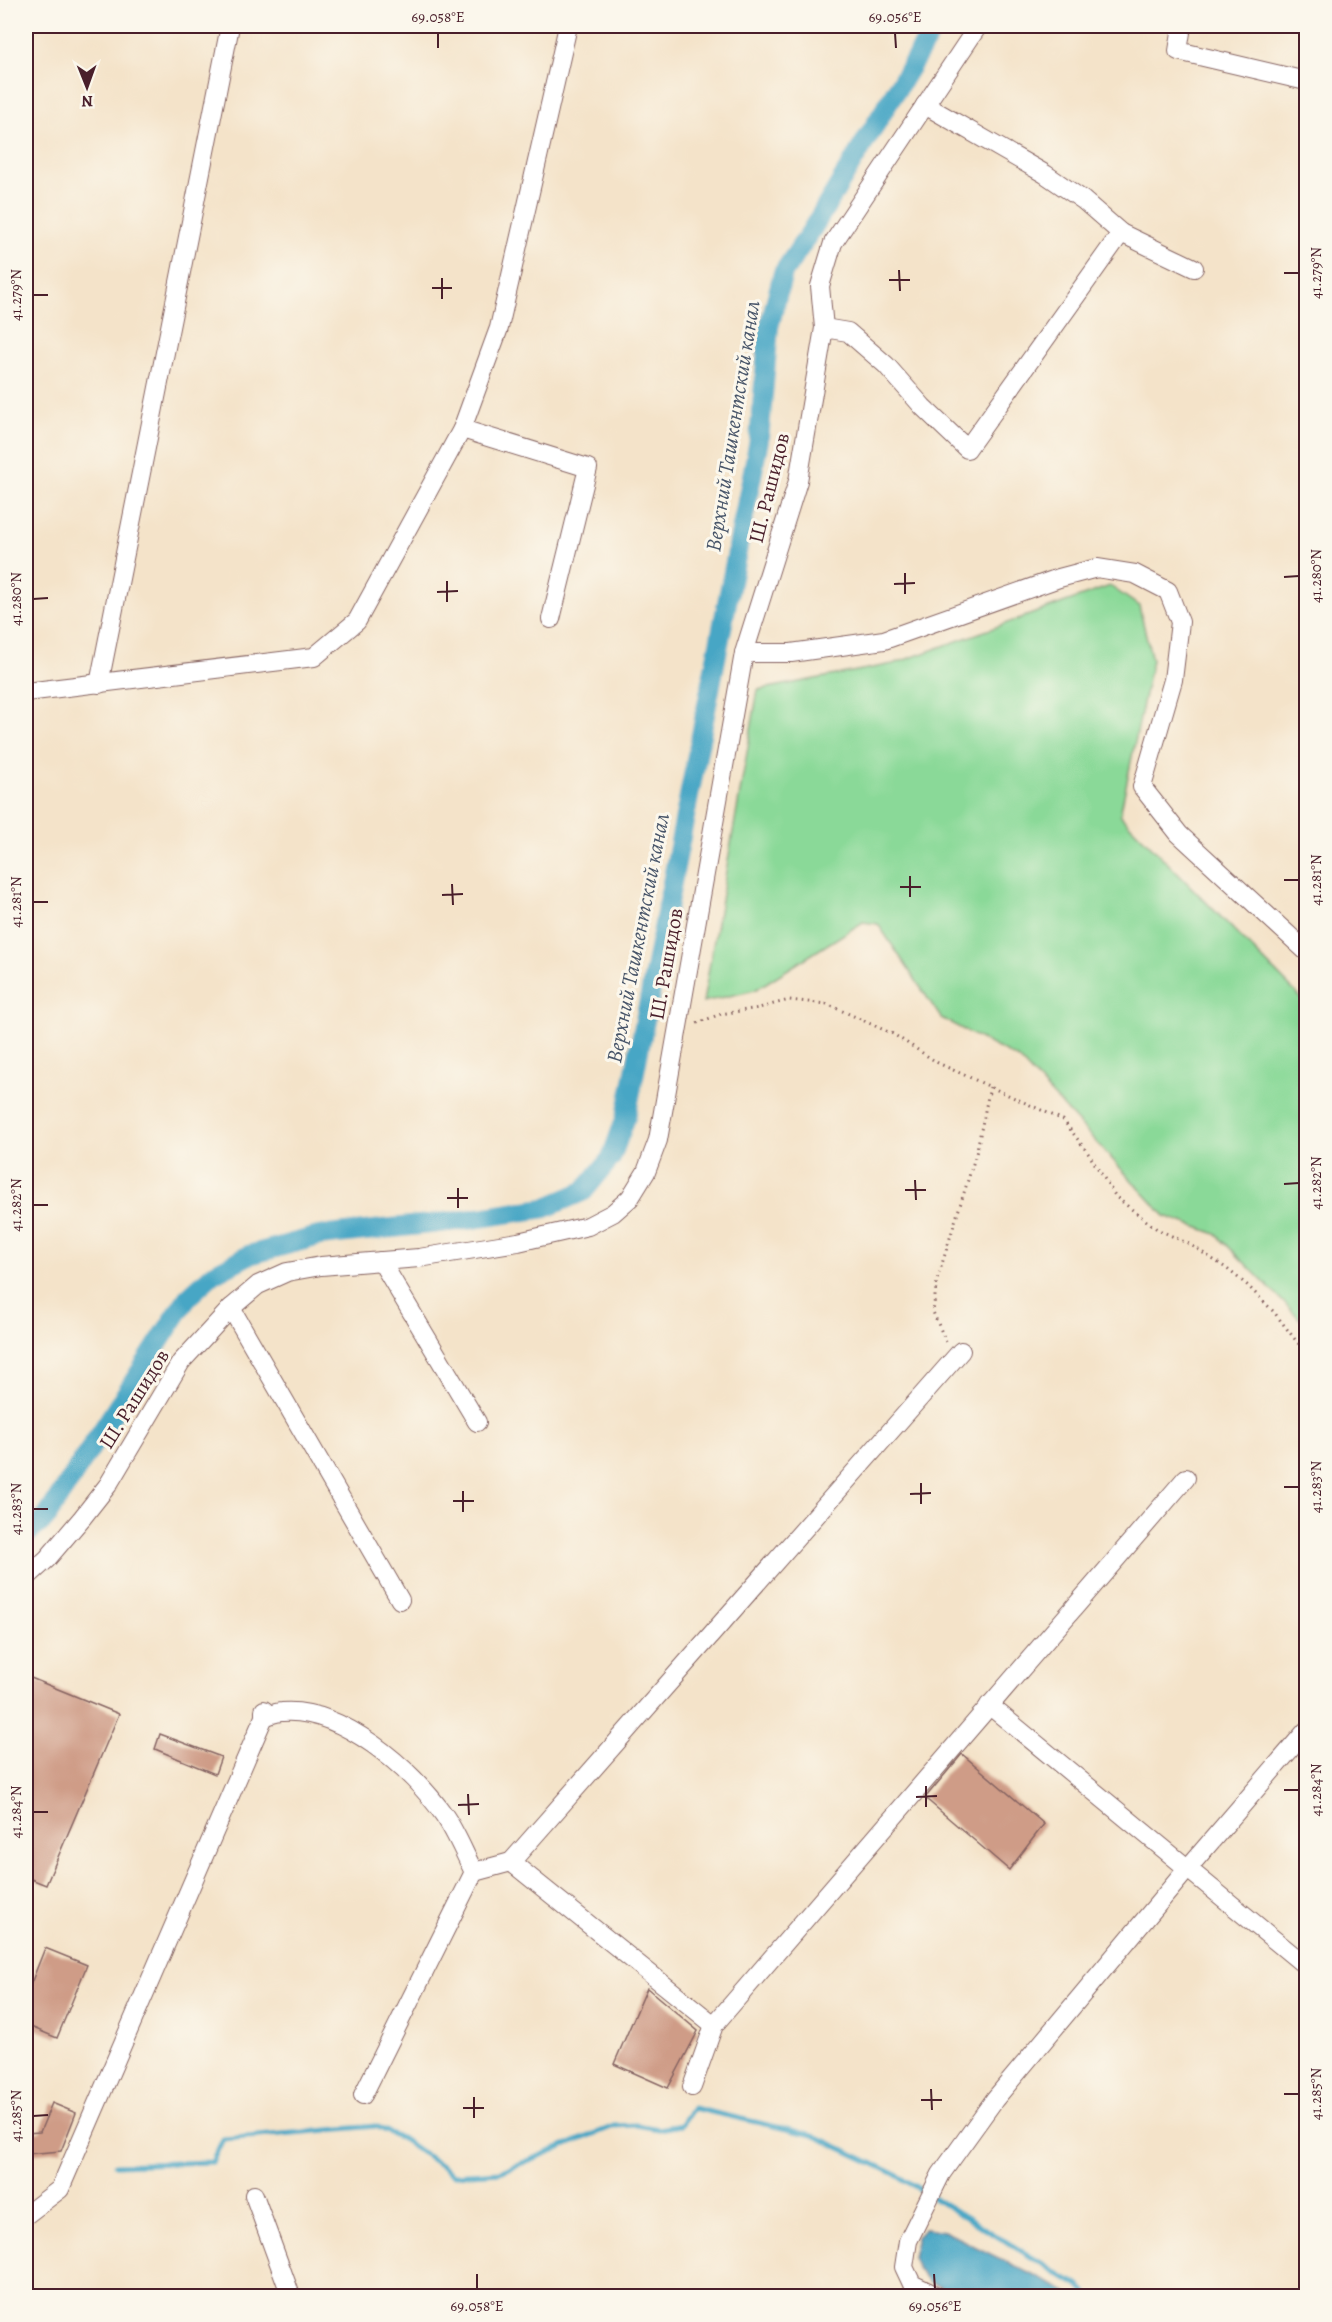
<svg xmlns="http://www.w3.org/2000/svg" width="1332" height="2322" viewBox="0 0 1332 2322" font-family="Alegreya,serif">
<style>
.green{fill:#8ad998;stroke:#6a7c62;stroke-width:1.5}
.water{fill:#46a6c5;stroke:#486278;stroke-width:1.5}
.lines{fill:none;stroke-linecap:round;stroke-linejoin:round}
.stream{stroke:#46a6c5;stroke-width:5}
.canal{stroke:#46a6c5;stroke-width:20}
.building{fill:#cf9c87}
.minor-casing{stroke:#866462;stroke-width:20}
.path{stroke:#866462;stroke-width:3;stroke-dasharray:1.5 4.5;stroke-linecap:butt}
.minor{stroke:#fff;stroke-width:18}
.ticks{fill:none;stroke:#4a1f2b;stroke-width:2}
.labels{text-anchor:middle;stroke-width:6;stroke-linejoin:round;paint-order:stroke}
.street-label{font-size:21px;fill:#4a1f2b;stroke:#fbf7ec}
.water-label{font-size:22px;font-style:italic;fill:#485569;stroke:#fbf7ec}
.neatline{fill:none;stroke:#4a1f2b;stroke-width:2}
.ticks-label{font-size:15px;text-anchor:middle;fill:#4a1f2b}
</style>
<rect width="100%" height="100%" fill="#fbf7ec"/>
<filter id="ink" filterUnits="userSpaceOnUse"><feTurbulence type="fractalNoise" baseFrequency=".0167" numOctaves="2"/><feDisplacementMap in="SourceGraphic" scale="12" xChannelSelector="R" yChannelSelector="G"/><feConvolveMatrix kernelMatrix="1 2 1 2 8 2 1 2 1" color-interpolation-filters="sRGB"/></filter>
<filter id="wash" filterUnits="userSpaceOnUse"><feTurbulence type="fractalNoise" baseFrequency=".008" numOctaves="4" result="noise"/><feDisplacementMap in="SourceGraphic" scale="24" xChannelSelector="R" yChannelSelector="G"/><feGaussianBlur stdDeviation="1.35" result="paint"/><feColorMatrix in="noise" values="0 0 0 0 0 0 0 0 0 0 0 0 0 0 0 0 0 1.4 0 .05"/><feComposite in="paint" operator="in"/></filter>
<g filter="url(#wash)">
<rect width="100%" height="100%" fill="#f4e3c9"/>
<polygon class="green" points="1110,586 1139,606 1152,660 1120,815 1306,1003 1306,1325 1216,1234 1165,1216 1019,1059 941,1018 878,924 863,922 755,990 703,1002 758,690 893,664"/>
<polygon class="water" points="926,2228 944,2231 1067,2292 1072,2296 961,2296 929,2282 918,2270 912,2257 917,2237"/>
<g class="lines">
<polyline class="stream" points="115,2165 212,2162 223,2139 376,2126 404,2140 454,2175 500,2172 614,2126 636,2125 659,2129 681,2125 693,2108 813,2135 893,2173 1079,2286 1088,2296"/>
<polyline class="canal" points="26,1535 45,1519 188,1297 213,1274 249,1255 319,1236 466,1220 545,1208 584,1191 611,1158 626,1117 759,440 769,327 783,273 811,231 935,26"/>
</g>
<g id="blocks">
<g class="building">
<polygon points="26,1676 119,1714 46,1885 26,1877"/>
<polygon points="160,1734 221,1757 215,1774 155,1749"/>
<polygon points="962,1754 1044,1824 1009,1870 925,1798"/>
<polygon points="45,1948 87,1965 57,2038 26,2025 26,1996"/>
<polygon points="647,1988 698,2031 668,2088 614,2064"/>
<polygon points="52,2103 76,2113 61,2151 26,2154 26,2133 40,2132"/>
</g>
</g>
</g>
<g filter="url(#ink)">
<use href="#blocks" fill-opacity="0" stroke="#866462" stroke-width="1.5"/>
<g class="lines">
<defs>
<g id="minor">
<polyline points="1182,26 1178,51 1306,81"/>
<polyline points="925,105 1045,174 1083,200 1121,233 1194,268"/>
<polyline points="824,328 848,332 886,365 923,407 967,449 1121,233"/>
<polyline points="462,429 588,468 551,619"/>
<polyline points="744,653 791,653 884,640 1059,578 1097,568 1135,574 1168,591 1180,622 1173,680 1142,787 1179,834 1306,951"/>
<polyline points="99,684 230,26"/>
<polyline points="26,692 314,657 357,621 462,429 499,328 568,26"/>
<polyline points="381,1261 477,1422"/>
<polyline points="231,1308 400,1600"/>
<polyline points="26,1578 47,1559 82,1518 108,1485 181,1362 231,1308 258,1285 287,1272 321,1266 419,1258 518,1242 588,1226 613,1213 630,1198 646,1172 658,1140 744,653 798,481 824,328 820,286 833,243 978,26"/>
<polyline points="989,1705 1306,1966"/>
<path d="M264,1710V1717C270,1715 276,1712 282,1712C341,1707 412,1769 444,1815C456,1832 464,1853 474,1872L511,1862L714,2025"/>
<polyline points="511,1862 961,1351"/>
<polyline points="692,2087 714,2025 1186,1478"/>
<polyline points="363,2095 474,1872"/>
<polyline points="254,2195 291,2296"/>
<polyline points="26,2215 60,2189 264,1717"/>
<polyline points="937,2296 912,2284 904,2267 908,2241 941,2174 995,2099 1188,1868 1306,1731"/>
</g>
</defs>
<use href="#minor" class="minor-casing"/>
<g class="path">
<polyline points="697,1023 721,1014 759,1008 789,1000 827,1004 893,1034 938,1063 1063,1120 1088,1153 1116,1197 1157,1229 1191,1245 1226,1268 1247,1285 1274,1312 1297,1342 1306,1351"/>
<polyline points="946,1342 933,1312 937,1280 976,1154 990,1087"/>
</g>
<use href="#minor" class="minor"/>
</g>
</g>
<path class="ticks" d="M438,33V48M895,33L896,48M899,270L900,291M1284,273H1299M442,278V299M889,280H910M432,288H452M33,295H48M905,573V594M1284,577L1299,576M447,581V602M894,584L915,583M437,592L458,591M33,599L48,598M910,876V897M1284,880H1299M452,884L453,905M900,887H921M442,895L463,894M33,902H48M915,1180L916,1200M1284,1184L1299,1183M458,1188V1208M905,1190H926M447,1198H468M33,1205H48M921,1483V1504M1284,1487H1299M463,1491V1512M910,1494L931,1493M453,1501H474M33,1509H48M926,1786V1807M1284,1790H1299M468,1794L469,1815M916,1797L937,1796M458,1805L479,1804M33,1812H48M931,2089L932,2110M1284,2094H1299M474,2097V2118M921,2100H942M463,2108H484M33,2116L48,2115M477,2274V2289M934,2274L935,2289"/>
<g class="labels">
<g class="street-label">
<text transform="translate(769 488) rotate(-76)" y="7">Ш. Рашидов</text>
<text transform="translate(666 964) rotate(-80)" y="7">Ш. Рашидов</text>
<text transform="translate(134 1399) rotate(-58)" y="7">Ш. Рашидов</text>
</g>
<g class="water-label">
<text transform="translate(732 426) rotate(-81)" y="8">Верхний Ташкентский канал</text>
<text transform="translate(637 938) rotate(-79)" y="8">Верхний Ташкентский канал</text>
</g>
</g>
<rect width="1332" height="2322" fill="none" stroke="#fbf7ec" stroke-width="66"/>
<g transform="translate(87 87) rotate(179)" stroke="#fbf7ec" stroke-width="4.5" paint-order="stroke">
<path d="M0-4.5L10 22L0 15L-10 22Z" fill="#4a1f2b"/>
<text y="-9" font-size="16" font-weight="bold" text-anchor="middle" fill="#4a1f2b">N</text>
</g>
<rect x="33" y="33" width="1266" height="2256" class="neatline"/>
<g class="ticks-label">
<text x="438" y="22">69.058°E</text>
<text x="895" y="22">69.056°E</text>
<text transform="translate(1316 273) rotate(-90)" y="5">41.279°N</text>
<text transform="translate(16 295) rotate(-90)" y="5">41.279°N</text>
<text transform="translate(1316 576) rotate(-90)" y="5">41.280°N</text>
<text transform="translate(16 599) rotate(-90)" y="5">41.280°N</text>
<text transform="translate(1316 880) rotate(-90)" y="5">41.281°N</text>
<text transform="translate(16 902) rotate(-90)" y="5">41.281°N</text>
<text transform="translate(1316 1183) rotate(-90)" y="5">41.282°N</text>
<text transform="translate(16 1205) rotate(-90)" y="5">41.282°N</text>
<text transform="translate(1316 1487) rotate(-90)" y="5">41.283°N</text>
<text transform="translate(16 1509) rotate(-90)" y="5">41.283°N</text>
<text transform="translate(1316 1790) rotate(-90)" y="5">41.284°N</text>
<text transform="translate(16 1812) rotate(-90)" y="5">41.284°N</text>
<text transform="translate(1316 2094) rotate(-90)" y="5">41.285°N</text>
<text transform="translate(16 2116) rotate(-90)" y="5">41.285°N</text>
<text x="477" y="2311">69.058°E</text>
<text x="935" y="2311">69.056°E</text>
</g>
</svg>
